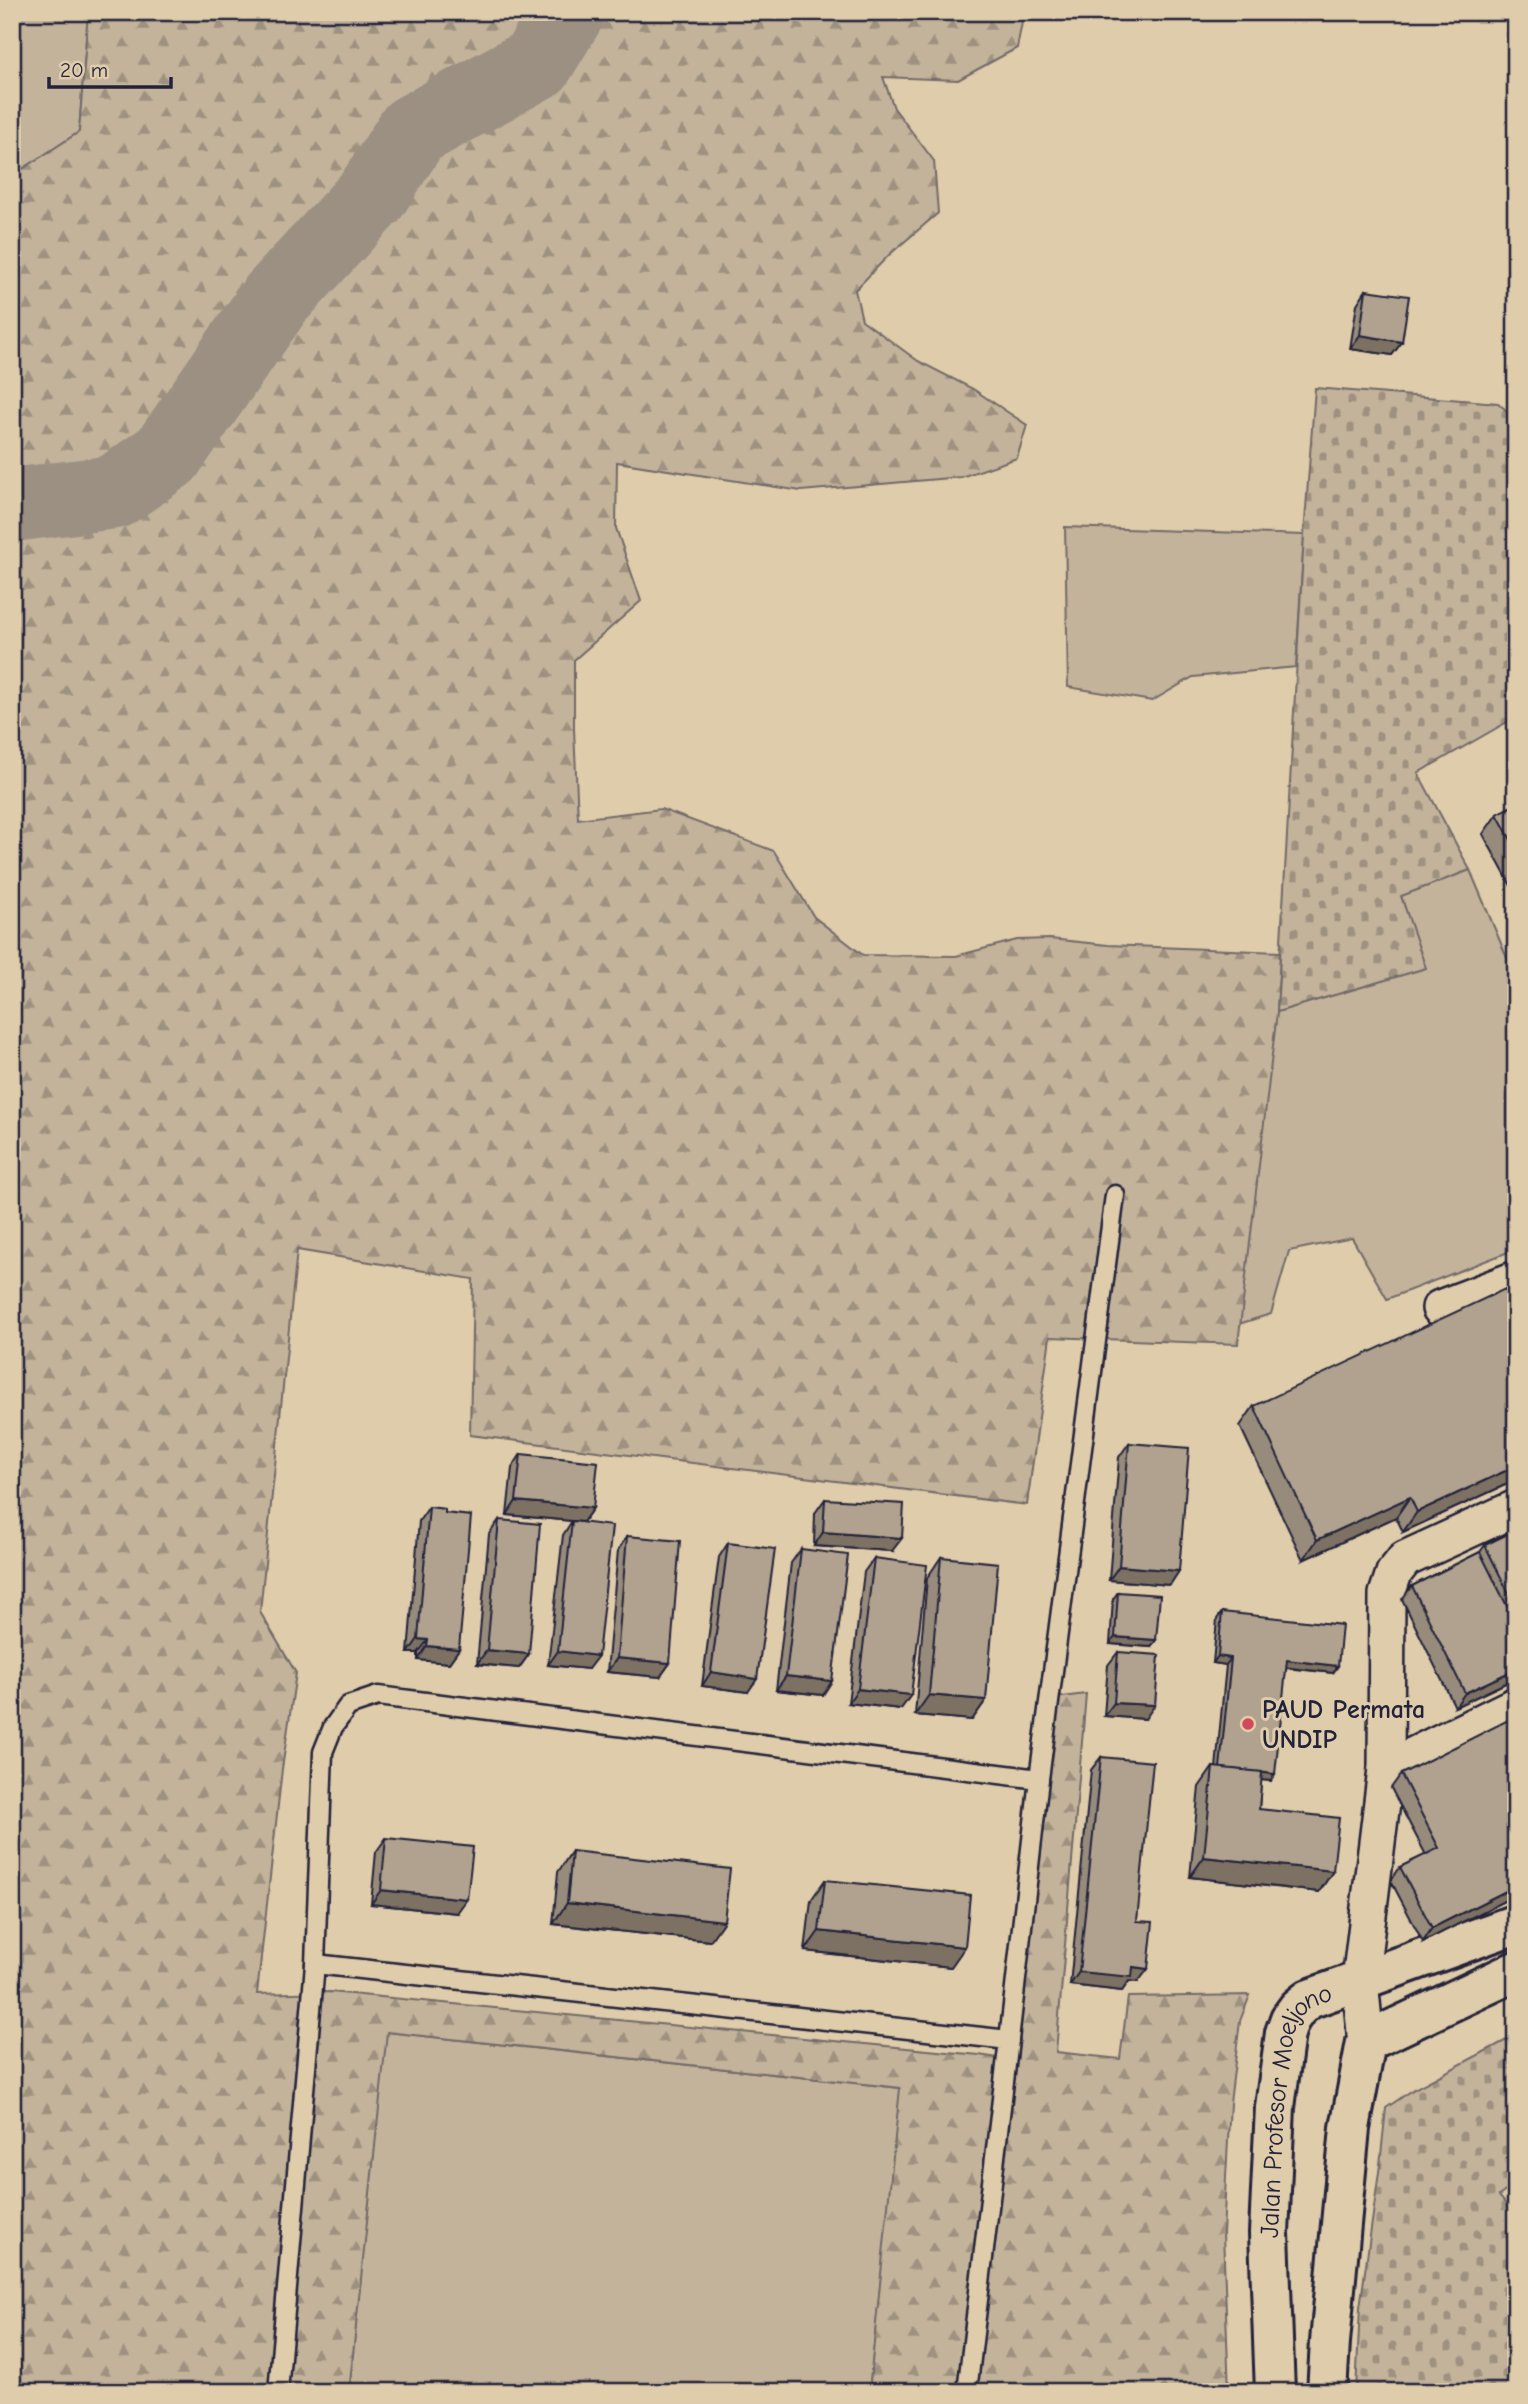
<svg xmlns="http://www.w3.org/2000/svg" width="1528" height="2404" viewBox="0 0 1528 2404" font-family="'Comic Neue',sans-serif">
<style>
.grass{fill:#c3b39a;stroke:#726a6a;stroke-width:2}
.forest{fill:url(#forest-firs);stroke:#726a6a;stroke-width:2}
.cemetery{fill:url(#cemetery-stones);stroke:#726a6a;stroke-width:2}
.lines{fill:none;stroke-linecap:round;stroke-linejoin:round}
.river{stroke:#9b9082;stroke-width:74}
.lane-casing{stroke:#22223b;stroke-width:23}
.street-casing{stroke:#22223b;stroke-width:40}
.secondary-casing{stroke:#22223b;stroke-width:44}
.lane{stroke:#dfccaa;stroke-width:18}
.street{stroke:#dfccaa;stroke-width:35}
.secondary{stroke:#dfccaa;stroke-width:38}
.wall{fill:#978b7b;stroke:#22223b;stroke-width:2}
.shaded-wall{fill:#7b7164;stroke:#22223b;stroke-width:2}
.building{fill:#b0a28f;stroke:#22223b;stroke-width:2}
.poi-dot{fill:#d1495b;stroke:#dfccaa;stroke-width:2.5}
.labels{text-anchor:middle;stroke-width:6;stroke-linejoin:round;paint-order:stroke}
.poi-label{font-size:26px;font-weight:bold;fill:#22223b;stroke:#dfccaa;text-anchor:start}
.street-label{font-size:26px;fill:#22223b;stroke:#dfccaa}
</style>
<defs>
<pattern id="forest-firs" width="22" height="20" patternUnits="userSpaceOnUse" patternTransform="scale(1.75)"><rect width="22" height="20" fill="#c3b39a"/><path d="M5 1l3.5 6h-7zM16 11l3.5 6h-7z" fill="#9e917f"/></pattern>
<pattern id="cemetery-stones" width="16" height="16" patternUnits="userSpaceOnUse" patternTransform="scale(1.75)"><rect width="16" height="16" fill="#c3b39a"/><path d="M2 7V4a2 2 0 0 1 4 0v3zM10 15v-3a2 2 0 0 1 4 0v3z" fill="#9e917f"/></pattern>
</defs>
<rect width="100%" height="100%" fill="#dfccaa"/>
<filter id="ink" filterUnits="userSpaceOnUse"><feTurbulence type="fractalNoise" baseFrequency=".0143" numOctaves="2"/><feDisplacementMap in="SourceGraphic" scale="14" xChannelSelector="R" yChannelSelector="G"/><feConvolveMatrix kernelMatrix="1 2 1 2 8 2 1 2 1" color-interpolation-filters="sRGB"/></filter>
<g filter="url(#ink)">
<g class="grass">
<polygon points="12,12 88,12 79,132 12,176"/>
<polygon points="1065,527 1304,535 1296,667 1193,677 1152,701 1068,687"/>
<polygon points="1470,870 1516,979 1516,1249 1387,1299 1352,1238 1289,1251 1271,1314 1232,1326 1277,1012 1425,968 1401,896"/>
<polygon points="386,2032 901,2088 869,2392 349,2392"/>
</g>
<polygon class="forest" points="88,12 1024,12 1017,48 958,80 883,77 894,108 934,161 938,213 889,255 855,290 862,320 918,361 973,389 1027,425 1017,458 961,477 801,491 617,462 616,528 641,601 574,660 574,729 578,819 661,809 774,851 814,917 863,955 956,956 1017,940 1050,939 1108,945 1280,952 1277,1012 1238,1344 1050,1337 1027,1505 470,1435 473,1279 297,1250 260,1612 296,1673 282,1769 257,1994 330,1992 979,2055 1017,2061 1055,1698 1086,1694 1056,2052 1120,2059 1128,1997 1250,1995 1240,2021 1230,2103 1223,2233 1229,2392 869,2392 900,2088 387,2032 349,2392 12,2392 12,176 79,132"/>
<g class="cemetery">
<polygon points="1315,388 1498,403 1516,419 1516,717 1418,773 1470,870 1401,896 1426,968 1277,1012 1304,535"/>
<polygon points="1516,2035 1516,2183 1499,2196 1516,2216 1516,2392 1356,2392 1360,2307 1380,2165 1386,2108 1414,2089"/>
</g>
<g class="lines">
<polyline class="river" points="12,505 114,492 167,455 275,300 372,195 413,131 537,63 568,12"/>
<defs>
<g id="lane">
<polyline points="1039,1779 1115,1195"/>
<polyline points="315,1964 323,1752 333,1727 348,1706 378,1696 1039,1779 1009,2040"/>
<polyline points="278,2392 315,1964 1009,2040 967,2392"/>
</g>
<g id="street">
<polyline points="1440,1308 1516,1279"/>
<polyline points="1386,1769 1387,1594 1394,1573 1405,1559 1516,1508"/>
<polyline points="1366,2042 1360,1981 1386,1769 1516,1705"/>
</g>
<g id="secondary">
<path id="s1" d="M1275,2392L1269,2233L1275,2107L1285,2033L1290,2019L1298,2008L1309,1999L1516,1924"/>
<polyline points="1327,2392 1330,2342 1350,2128 1366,2042 1516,1971"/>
</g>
</defs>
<use href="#lane" class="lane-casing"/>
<use href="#street" class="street-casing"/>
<use href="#secondary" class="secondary-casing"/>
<use href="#lane" class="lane"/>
<use href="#street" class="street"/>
<use href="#secondary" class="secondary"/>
</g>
<g class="wall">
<polygon points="1366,290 1402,342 1392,355 1350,349 1357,304"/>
<polygon points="1516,804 1516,895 1483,834 1497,814"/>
<polygon points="1254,1406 1516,1480 1403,1532 1396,1517 1303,1560 1240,1426"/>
<polygon points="1129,1443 1170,1585 1109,1580 1119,1457"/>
<polygon points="521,1454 593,1508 583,1522 507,1515 512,1468"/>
<polygon points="825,1499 892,1551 814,1546 815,1513"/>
<polygon points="429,1507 445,1513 459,1649 449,1663 418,1660 418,1653 408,1653 419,1521"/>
<polygon points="499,1520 529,1654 519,1668 477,1664 489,1534"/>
<polygon points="572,1521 588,1669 548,1665 563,1535"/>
<polygon points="1516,1530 1516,1678 1455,1707 1402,1599 1412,1586 1480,1552 1485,1545"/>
<polygon points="627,1536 670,1663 660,1677 607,1672 618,1550"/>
<polygon points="728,1543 748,1692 702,1686 719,1557"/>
<polygon points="801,1549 823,1695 776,1690 791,1563"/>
<polygon points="941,1557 986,1700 972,1720 915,1715 927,1578"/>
<polygon points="874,1558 901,1709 848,1703 864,1572"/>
<polygon points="1118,1592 1151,1647 1110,1644 1113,1599"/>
<polygon points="1222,1612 1333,1673 1286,1668 1271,1781 1261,1780 1259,1809 1333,1871 1319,1892 1190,1877 1199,1787 1213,1767 1216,1768 1226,1665 1213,1663 1217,1619"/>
<polygon points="1118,1652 1145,1719 1104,1716 1108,1665"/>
<polygon points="1101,1757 1137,1921 1138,1982 1129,1981 1122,1991 1070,1985 1091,1770"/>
<polygon points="1401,1774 1516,1895 1423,1942 1391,1881 1400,1867 1426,1855 1391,1788"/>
<polygon points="386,1838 457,1913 371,1904 376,1852"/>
<polygon points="572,1851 710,1941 553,1924 558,1872"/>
<polygon points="825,1880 951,1967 805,1951 811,1900"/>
</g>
<g class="shaded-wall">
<polygon points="1360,335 1402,342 1392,355 1350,349"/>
<polygon points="1516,1466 1516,1480 1403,1532 1417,1512"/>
<polygon points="1410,1497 1396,1517 1303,1560 1317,1540"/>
<polygon points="516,1501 593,1508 583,1522 507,1515"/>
<polygon points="823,1532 902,1538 892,1551 814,1546"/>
<polygon points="1119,1566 1179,1571 1170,1585 1109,1580"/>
<polygon points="1115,1637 1156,1640 1151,1647 1110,1644"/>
<polygon points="418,1639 428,1640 418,1653 408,1653"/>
<polygon points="427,1646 459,1649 449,1663 418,1660"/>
<polygon points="487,1650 529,1654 519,1668 477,1664"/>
<polygon points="558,1651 598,1656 588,1669 548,1665"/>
<polygon points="1218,1656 1231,1658 1226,1665 1213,1663"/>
<polygon points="617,1658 670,1663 660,1677 607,1672"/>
<polygon points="1287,1660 1338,1666 1333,1673 1282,1667"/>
<polygon points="1516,1669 1516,1678 1455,1707 1465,1693"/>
<polygon points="711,1672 757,1679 748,1692 702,1686"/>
<polygon points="786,1676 832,1681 823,1695 776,1690"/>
<polygon points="858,1689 911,1695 901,1709 848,1703"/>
<polygon points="929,1695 986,1700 972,1720 915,1715"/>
<polygon points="1114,1703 1155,1705 1145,1719 1104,1716"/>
<polygon points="1220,1769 1275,1774 1271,1781 1215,1776"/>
<polygon points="1204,1857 1333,1871 1319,1892 1190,1877"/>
<polygon points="1516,1886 1516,1895 1423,1942 1432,1928"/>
<polygon points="381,1890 467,1899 457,1913 371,1904"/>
<polygon points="567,1903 724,1921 710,1941 553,1924"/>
<polygon points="819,1931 965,1947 951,1967 805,1951"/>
<polygon points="1133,1967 1148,1969 1138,1982 1129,1981 1122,1991 1070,1985 1079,1972"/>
</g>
<g class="building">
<polygon points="1366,290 1409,296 1402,342 1360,335"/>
<polygon points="1516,804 1516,849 1497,814"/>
<polygon points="1505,1289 1516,1313 1516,1466 1417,1512 1410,1497 1317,1540 1254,1406"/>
<polygon points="1129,1443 1189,1448 1179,1571 1119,1566"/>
<polygon points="521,1454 598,1462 593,1508 516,1501"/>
<polygon points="825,1499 904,1504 902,1538 823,1532"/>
<polygon points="429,1507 445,1509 445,1513 471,1516 459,1649 427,1646 428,1640 418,1639"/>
<polygon points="499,1520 540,1524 529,1654 487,1650"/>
<polygon points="572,1521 612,1526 598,1656 558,1651"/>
<polygon points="1516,1530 1516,1608 1485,1545"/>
<polygon points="627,1536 680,1541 670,1663 617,1658"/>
<polygon points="728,1543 775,1549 757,1679 711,1672"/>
<polygon points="801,1549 848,1555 832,1681 786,1676"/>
<polygon points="1480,1552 1516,1624 1516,1669 1465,1693 1412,1586"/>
<polygon points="941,1557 998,1563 986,1700 929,1695"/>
<polygon points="874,1558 927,1565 911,1695 858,1689"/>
<polygon points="1118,1592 1160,1595 1156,1640 1115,1637"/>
<polygon points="1222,1612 1342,1625 1338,1666 1287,1660 1275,1774 1220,1768 1231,1658 1218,1656"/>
<polygon points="1118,1652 1159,1655 1155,1705 1114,1703"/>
<polygon points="1516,1716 1516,1886 1432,1928 1400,1867 1439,1848 1401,1774"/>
<polygon points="1101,1757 1153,1762 1137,1921 1153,1922 1148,1969 1133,1967 1132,1977 1079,1972"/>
<polygon points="1213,1767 1262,1772 1259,1809 1339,1818 1333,1871 1204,1857"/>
<polygon points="386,1838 473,1847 467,1899 381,1890"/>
<polygon points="572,1851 730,1869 724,1921 567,1903"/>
<polygon points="825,1880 970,1895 965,1947 819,1931"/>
</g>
</g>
<circle class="poi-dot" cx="1248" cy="1724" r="7"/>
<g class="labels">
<g class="poi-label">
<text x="1262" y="1718">PAUD Permata<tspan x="1262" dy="30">UNDIP</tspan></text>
</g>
<g class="street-label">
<text dy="9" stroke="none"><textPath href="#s1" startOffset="290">Jalan Profesor Moeljono</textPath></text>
</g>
</g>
<rect width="1528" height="2404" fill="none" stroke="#dfccaa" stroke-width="42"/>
<rect x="21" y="21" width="1486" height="2362" fill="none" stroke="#22223b" stroke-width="2.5" filter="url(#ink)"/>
<path d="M49 77v10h122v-10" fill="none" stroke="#22223b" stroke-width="3.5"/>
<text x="60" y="77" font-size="21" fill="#22223b" stroke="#dfccaa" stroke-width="5" paint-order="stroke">20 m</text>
</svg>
